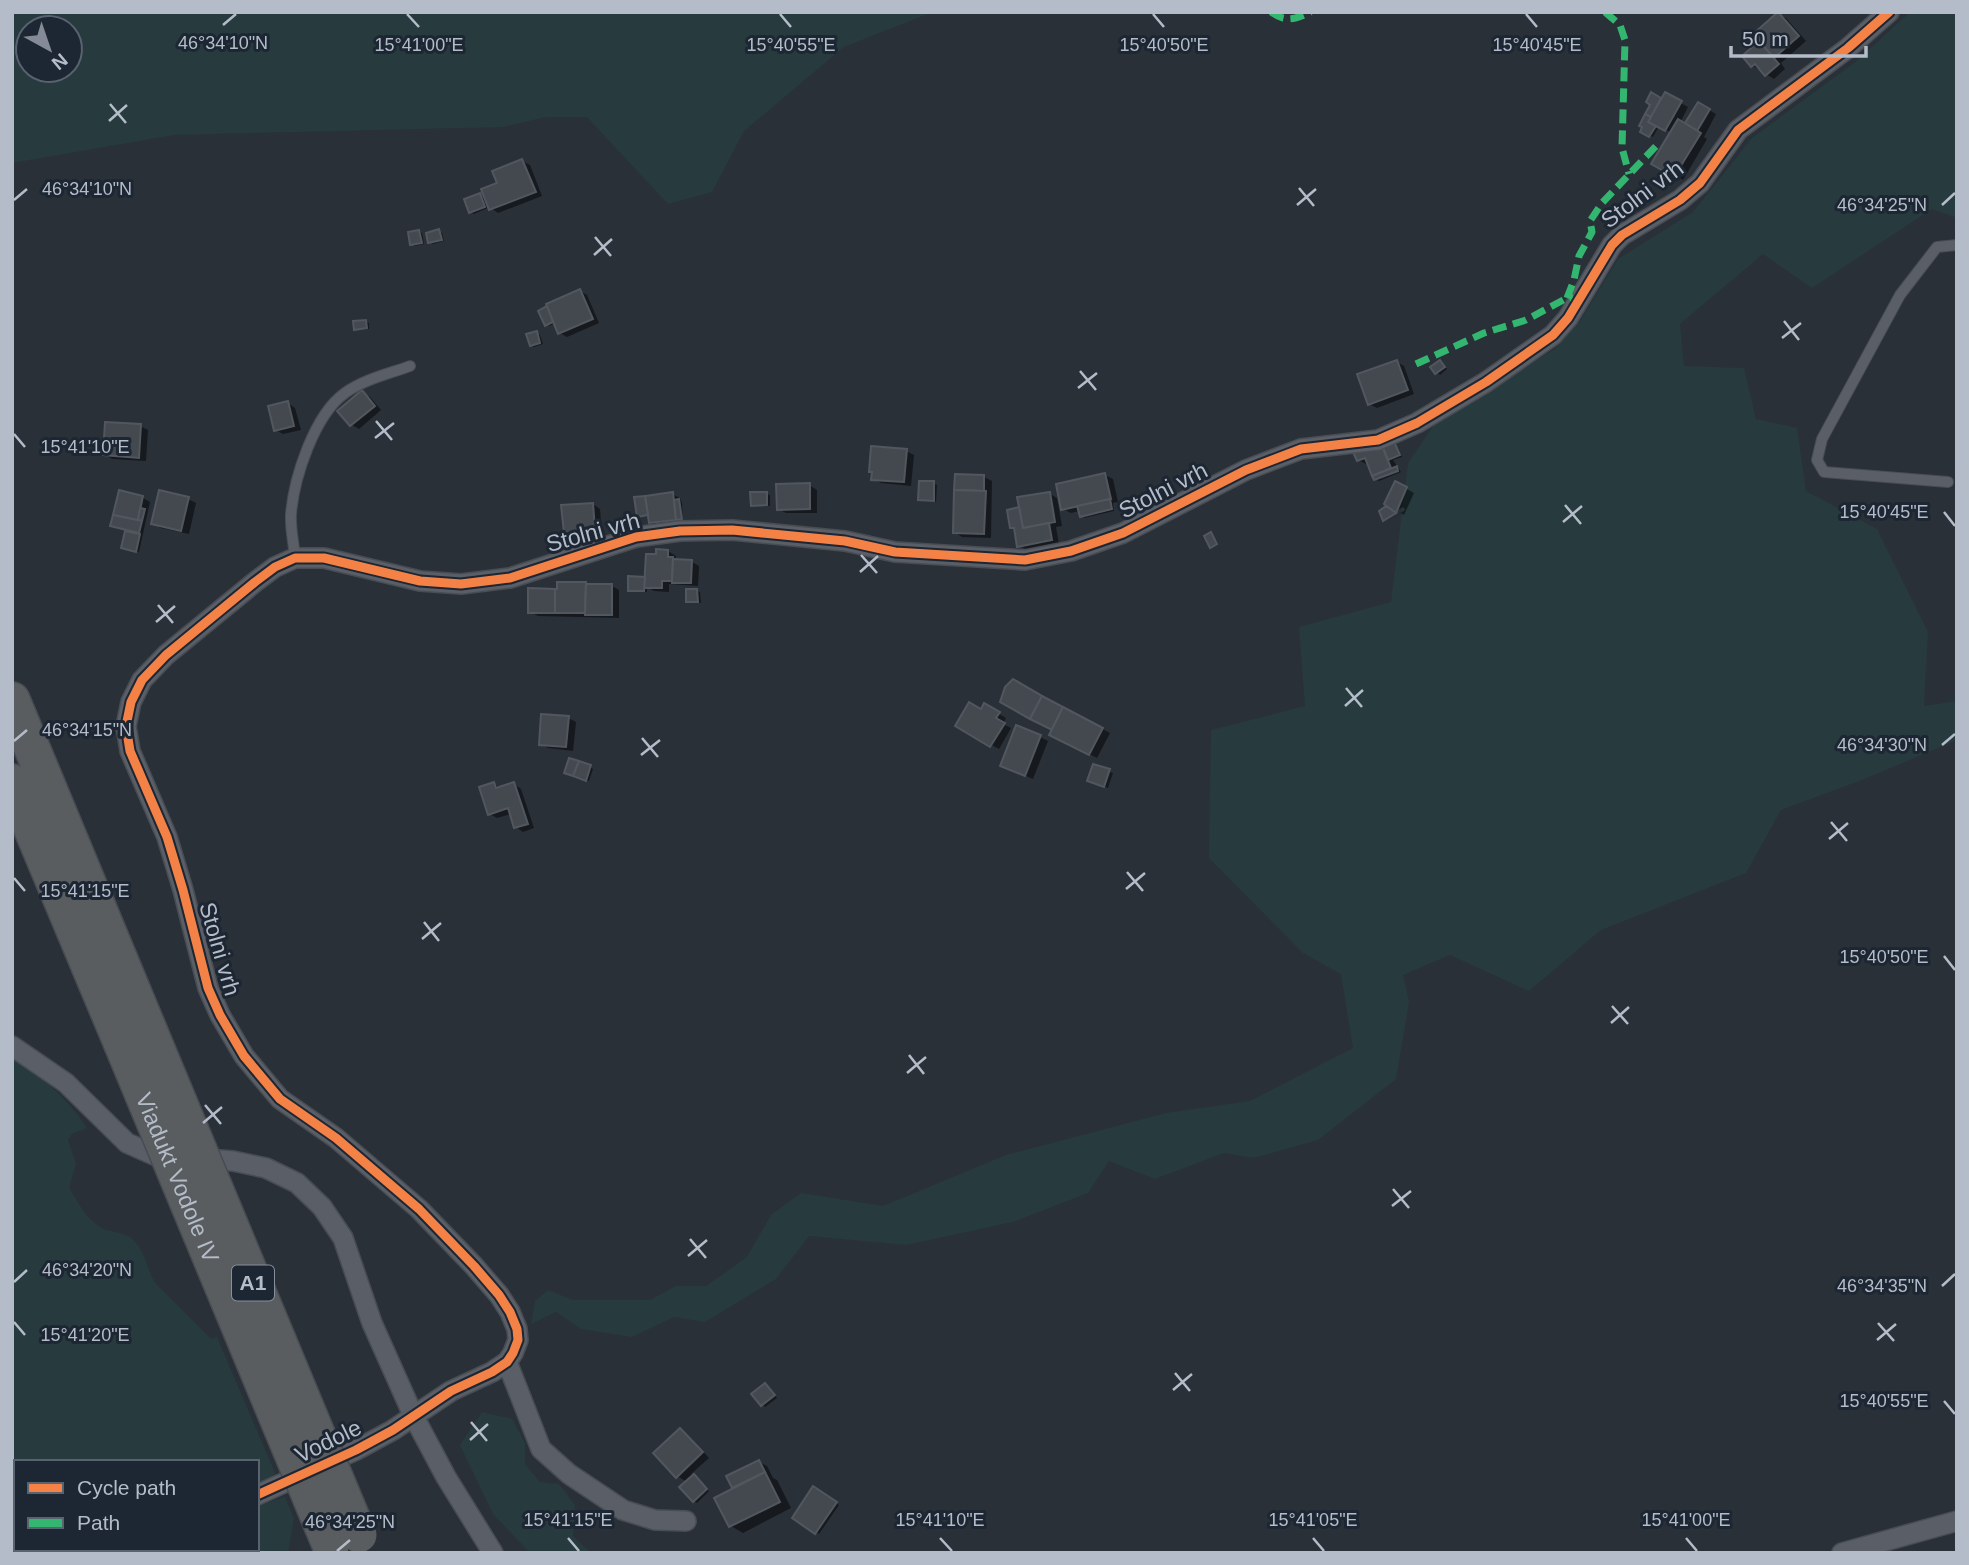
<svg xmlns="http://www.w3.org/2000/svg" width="1969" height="1565" viewBox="0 0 1969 1565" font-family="Arial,sans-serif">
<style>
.green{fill:#273a3e;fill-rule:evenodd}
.shadow{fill:#0007}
.building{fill:#444950;stroke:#52575f;stroke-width:2}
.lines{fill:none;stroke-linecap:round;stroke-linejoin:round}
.service-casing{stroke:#484c53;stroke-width:12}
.minor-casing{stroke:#484c53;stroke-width:22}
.motorway-casing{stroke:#474c53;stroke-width:38}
.service{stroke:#5a5e66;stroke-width:10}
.minor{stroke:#5a5e66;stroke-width:19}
.motorway{stroke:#5a5d60;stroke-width:35}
.motorway-bridge-casing{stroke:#474c53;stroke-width:38;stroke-linecap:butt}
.motorway-bridge{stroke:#5a5d60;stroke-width:35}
.quiet{stroke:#33b770;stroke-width:7;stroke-dasharray:14 7;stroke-linecap:butt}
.cycleway-casing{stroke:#1d2633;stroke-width:13}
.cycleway{stroke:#f48246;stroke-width:9}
.ticks{fill:none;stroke:#b4bcc9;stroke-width:2.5}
.labels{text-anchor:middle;stroke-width:6;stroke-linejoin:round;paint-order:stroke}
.shield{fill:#1d2633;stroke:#878f9c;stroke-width:2}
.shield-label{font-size:21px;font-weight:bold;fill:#b4bcc9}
.street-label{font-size:23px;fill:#b4bcc9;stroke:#1d2633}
.ticks-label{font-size:18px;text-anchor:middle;fill:#b4bcc9;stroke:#1d2633;stroke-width:6;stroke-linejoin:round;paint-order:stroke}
</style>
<rect width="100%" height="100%" fill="#2a3038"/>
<g class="green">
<path d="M12,12H933L844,47L744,131L712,192L668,204L587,117H546L503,127L174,135L12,163ZM28,28H70V70H28Z"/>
<polygon points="1910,12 1957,12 1957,218 1932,209 1812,288 1763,254 1680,324 1684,366 1744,368 1756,419 1797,428 1806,491 1877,529 1928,632 1924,706 1957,701 1957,740 1862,780 1781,810 1746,873 1601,930 1529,991 1450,955 1403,975 1409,1002 1396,1079 1318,1140 1254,1158 1224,1153 1155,1179 1109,1161 1088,1193 1013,1222 906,1245 809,1236 776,1279 705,1322 674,1317 632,1337 581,1329 556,1312 531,1324 535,1301 548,1290 573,1300 650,1300 676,1286 706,1286 747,1257 771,1215 801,1193 883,1206 1006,1155 1166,1113 1250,1101 1353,1048 1341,974 1303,953 1209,858 1211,730 1305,706 1299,627 1391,602 1408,463 1436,422 1555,349 1580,321 1618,259 1693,212 1752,138 1858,60"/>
<path d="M12,1055C40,1076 68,1098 87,1128L72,1134L68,1140L76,1164L69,1188C78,1202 88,1222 104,1229C112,1232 123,1233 130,1237C145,1248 147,1270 156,1284L211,1339L217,1337L275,1473L269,1481L257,1488V1462H16V1549H102L99,1553H12Z"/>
<polygon points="482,1412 512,1419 525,1443 525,1464 540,1482 559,1484 575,1505 573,1536 591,1553 530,1553 493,1514 460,1445"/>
<polygon points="285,1497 294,1519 288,1553 180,1553 182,1549 257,1549 257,1506"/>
</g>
<g class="shadow">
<polygon points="1778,14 1786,18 1806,41 1781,63 1785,69 1774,79 1753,66 1744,56 1761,41"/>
<polygon points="1652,94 1662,100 1665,94 1688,107 1680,123 1685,126 1699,104 1716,114 1704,137 1707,139 1683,180 1654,163 1672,133 1659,126 1653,137 1642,131 1653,104"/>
<polygon points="522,161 530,165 542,196 498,213 490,207 474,214 470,212 480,195 486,198"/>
<polygon points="419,231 422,233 424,244 415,246 412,244"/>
<polygon points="439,231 442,233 444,241 433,244 430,242"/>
<polygon points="580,291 587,295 599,323 567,337 560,333 556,323 549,326 546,324 540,311"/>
<polygon points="365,321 369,323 369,329 356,329"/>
<polygon points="537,333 540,335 543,344 534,347 531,345"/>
<polygon points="1397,362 1404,366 1414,394 1377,408 1369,404"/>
<polygon points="1440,362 1447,369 1440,375 1433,368"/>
<polygon points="362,392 370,397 381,410 359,429 352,425 340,411"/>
<polygon points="288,403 295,408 301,430 283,434 276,430"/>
<polygon points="140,426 148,430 146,461 112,459 105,454"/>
<polygon points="1393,441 1396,443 1402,457 1393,460 1401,472 1379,481 1375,479 1369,463 1366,464 1358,460"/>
<polygon points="906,451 914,455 911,486 881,483 873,479 874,472"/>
<polygon points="1105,475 1113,479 1118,502 1113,503 1114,511 1084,518 1080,511 1071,513 1063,509"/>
<polygon points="984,477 992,481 991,538 962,537 954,532"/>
<polygon points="934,483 937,485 936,502 920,500"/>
<polygon points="1396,483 1414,493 1404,515 1401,513 1387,522 1405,510 1403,507 1384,518 1395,510"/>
<polygon points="809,485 817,490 817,513 786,513 778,509"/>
<polygon points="120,493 143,498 150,502 139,552 123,547 127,530 112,525"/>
<polygon points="672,494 680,498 682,503 683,523 658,527 650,522"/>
<polygon points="766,494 770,495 770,506 752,505"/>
<polygon points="1050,494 1057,498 1062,526 1056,527 1059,544 1027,550 1019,545 1016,530 1011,527 1021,509"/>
<polygon points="188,499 196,503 189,534 161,528 153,524"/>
<polygon points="593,504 600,509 602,533 573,536 565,532"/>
<polygon points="668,551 676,556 675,560 692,562 699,566 698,586 669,584 669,592 654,591 647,587 647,592 629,590 644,578 657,556"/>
<polygon points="559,584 612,586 619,590 619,618 538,616 530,612 559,590"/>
<polygon points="697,591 700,592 701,603 688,601"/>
<polygon points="1013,682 1110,733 1097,758 1059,739 1054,729"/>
<polygon points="985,706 1006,718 1003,724 1011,728 999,749 957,725 982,711"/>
<polygon points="568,718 576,722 573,751 548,748 541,744"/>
<polygon points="1040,737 1048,741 1033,779 1002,766"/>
<polygon points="1094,766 1113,773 1108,788 1092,782"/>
<polygon points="590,767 593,769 589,781 569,774"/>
<polygon points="494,784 501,788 514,784 521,789 534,828 523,832 516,827 511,814 497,818 490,814"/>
<polygon points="769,1387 777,1398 765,1407 754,1395"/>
<polygon points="680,1431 688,1435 709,1458 691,1474 709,1491 697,1503 694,1501 687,1482 677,1476"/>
<polygon points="759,1462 767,1466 773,1478 777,1480 791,1508 743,1533 731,1526 736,1489 734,1487"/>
<polygon points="813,1489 839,1505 819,1534 794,1517"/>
</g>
<g class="building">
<polygon points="1778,12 1799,36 1774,58 1753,34"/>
<polygon points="1759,41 1779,64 1765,76 1755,64 1751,67 1742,56"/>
<polygon points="1651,92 1661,98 1651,117 1645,114 1650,105 1646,102"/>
<polygon points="1665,92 1682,101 1665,131 1648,122"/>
<polygon points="1698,102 1710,109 1697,131 1685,123"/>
<polygon points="1645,114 1651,117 1648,122 1656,126 1649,137 1640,132 1642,127 1639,126"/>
<polygon points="1678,119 1701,133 1674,177 1651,164"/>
<polygon points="522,159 536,192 489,210 481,189 497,183 492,171"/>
<polygon points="480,193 485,207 469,213 464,199"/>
<polygon points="439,229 442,240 428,243 426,233"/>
<polygon points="419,230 422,243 410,245 408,232"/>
<polygon points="580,289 593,319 558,334 546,304"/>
<polygon points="547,306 553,322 545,326 538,311"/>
<polygon points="366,320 367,328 354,330 353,321"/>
<polygon points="537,331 540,343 530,346 526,334"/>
<polygon points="1397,360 1408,390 1368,405 1357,374"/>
<polygon points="1440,360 1445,367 1435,374 1430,367"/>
<polygon points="362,390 375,406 350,426 337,411"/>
<polygon points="288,401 294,426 274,431 268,406"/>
<polygon points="105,422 141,424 139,458 103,455"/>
<polygon points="1393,439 1400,455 1388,460 1381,443"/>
<polygon points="1380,441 1391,468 1372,476 1365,458 1357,461 1353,452"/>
<polygon points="871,446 907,449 904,482 871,480 872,472 869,472"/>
<polygon points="1397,466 1398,471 1374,480 1372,476"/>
<polygon points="1105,473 1111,499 1061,510 1056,484"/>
<polygon points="955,474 984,475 984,491 954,490"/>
<polygon points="919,481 934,481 934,501 918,500"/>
<polygon points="1395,481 1407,487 1396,513 1384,504"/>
<polygon points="810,483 810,509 777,510 776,484"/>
<polygon points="119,490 143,496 138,520 113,515"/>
<polygon points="159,490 189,497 181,531 151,524"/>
<polygon points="954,490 986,491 984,534 953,533"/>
<polygon points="673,492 676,520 649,523 645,496"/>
<polygon points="750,492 767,492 767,505 751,506"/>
<polygon points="1050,492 1055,522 1023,528 1017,497"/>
<polygon points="645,496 648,515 637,517 634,497"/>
<polygon points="679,499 682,519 676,520 674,500"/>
<polygon points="1110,499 1112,509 1080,517 1077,506"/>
<polygon points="593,503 595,530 564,533 561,505"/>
<polygon points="1386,506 1396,513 1383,521 1379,511"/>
<polygon points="1019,507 1023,528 1049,523 1052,540 1017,547 1014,528 1010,528 1007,510"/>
<polygon points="140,508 145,509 142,521 138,520"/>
<polygon points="113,515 142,521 139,533 110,526"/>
<polygon points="125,531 140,534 136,552 121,548"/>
<polygon points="1211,532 1217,544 1210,548 1204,536"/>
<polygon points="656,549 668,550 668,557 673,557 672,581 662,581 662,588 644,588 646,554 656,554"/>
<polygon points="673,559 692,560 691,583 672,583"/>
<polygon points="628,576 645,577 644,591 628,591"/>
<polygon points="557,582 586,582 585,613 555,613 555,589 557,589"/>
<polygon points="586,584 612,584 612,615 585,615"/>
<polygon points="528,588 555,589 555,613 528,613"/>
<polygon points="686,589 697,589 698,602 686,602"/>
<polygon points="1013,679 1042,696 1030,719 1000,702 1005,687"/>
<polygon points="1042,696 1063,707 1052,730 1030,719"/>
<polygon points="969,702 981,709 984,703 1000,712 996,718 1005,723 990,747 955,726"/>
<polygon points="1063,707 1103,728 1089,755 1049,735"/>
<polygon points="541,714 569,716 566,747 539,745"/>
<polygon points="1016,725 1041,735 1025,776 1000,766"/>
<polygon points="569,758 579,761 573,776 564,773"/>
<polygon points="579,761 591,765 586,781 573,776"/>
<polygon points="1093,764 1110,769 1104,787 1087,781"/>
<polygon points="494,782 496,788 514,782 528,824 514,828 508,808 488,815 479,787"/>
<polygon points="765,1383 775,1395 761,1406 751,1394"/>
<polygon points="680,1428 703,1452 676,1478 653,1453"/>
<polygon points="759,1460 765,1472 732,1488 726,1476"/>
<polygon points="765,1472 780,1502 729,1527 714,1498"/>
<polygon points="694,1474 707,1489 693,1502 679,1487"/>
<polygon points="813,1486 837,1502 815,1534 792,1518"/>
</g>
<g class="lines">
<defs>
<g id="service">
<polyline points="1948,482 1824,472 1817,460 1822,439 1900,295 1937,247 1957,245"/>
<path d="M295,558C294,544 290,528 291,514C294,478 314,415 345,393C364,379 389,374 410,366"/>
</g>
<g id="minor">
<polyline points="12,1046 66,1083 127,1143 154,1155 233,1161 266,1168 297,1183 322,1207 343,1238 372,1323 413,1415 446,1477 493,1553"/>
<polyline points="507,1362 541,1449 569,1474 623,1510 655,1520 686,1521"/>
<polyline points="257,1495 356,1450 393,1430 451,1391 492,1372 507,1362 513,1353 518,1340 517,1329 510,1312 499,1295 474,1266 419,1209 336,1138 280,1099 244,1056 220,1015 208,988 183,890 167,837 130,751 126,726 131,702 142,680 166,655 255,582 275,567 295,558 324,558 420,581 461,584 510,578 636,537 680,531 732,530 845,541 895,552 1025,560 1071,551 1123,533 1246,470 1301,449 1378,440 1417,423 1486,382 1553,335 1568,318 1612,245 1622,235 1680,200 1700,183 1738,130 1848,48 1889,12"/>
<polyline points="172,1553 175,1549"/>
<polyline points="1842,1553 1957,1521"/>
</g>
<g id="motorway">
<polyline points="12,700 149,1030"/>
<polyline points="12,782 121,1042"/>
</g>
</defs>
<use href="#service" class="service-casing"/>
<use href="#minor" class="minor-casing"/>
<use href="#motorway" class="motorway-casing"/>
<use href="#service" class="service"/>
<use href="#minor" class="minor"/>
<use href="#motorway" class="motorway"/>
<defs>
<g id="motorway-bridge">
<polyline points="149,1030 359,1535"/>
<path id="s1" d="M121,1042L331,1547"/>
</g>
</defs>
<use href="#motorway-bridge" class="motorway-bridge-casing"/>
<use href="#motorway-bridge" class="motorway-bridge"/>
<g class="quiet">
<path d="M1271,12C1286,23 1295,19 1311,12"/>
<polyline points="1605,12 1620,25 1625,40 1622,148 1629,174"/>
<polyline points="1567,298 1574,280 1579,256 1592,232 1590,221 1602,203 1656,146"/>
<polyline points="1416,364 1484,333 1526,320 1567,298 1573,298"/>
</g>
<defs>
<polyline id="cycleway" points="257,1495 356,1450 393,1430 451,1391 492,1372 507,1362 513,1353 518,1340 517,1329 510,1312 499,1295 474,1266 419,1209 336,1138 280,1099 244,1056 220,1015 208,988 183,890 167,837 130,751 126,726 131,702 142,680 166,655 255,582 275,567 295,558 324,558 420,581 461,584 510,578 636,537 680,531 732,530 845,541 895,552 1025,560 1071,551 1123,533 1246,470 1301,449 1378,440 1417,423 1486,382 1553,335 1568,318 1612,245 1622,235 1680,200 1700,183 1738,130 1848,48 1889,12"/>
</defs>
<use href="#cycleway" class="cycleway-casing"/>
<use href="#cycleway" class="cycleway"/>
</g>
<path class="ticks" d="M407,14L419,27M780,14L791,27M1153,14L1164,27M1526,14L1537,27M223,25L236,14M110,104L126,123M109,121L127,105M1299,188L1314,206M14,200L27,189M1297,205L1316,189M1942,205L1955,193M595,237L611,256M594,255L612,239M1784,321L1799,340M1782,338L1801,323M1080,371L1096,390M1078,388L1097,373M376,421L392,440M14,434L25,447M375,438L394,423M1565,505L1581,524M1944,512L1955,526M1563,522L1582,506M861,555L877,573M860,572L878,556M158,605L173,623M156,622L175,606M1346,688L1362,707M1345,706L1363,690M642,738L658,757M14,741L27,730M1942,745L1955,734M641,755L660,740M1831,822L1847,841M1829,839L1848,823M1127,872L1143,891M14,878L25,891M1126,889L1145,873M424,922L439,941M422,939L441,923M1944,956L1955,970M1612,1006L1628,1024M1611,1023L1629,1007M909,1055L924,1074M907,1073L926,1057M205,1105L221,1124M203,1123L222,1107M1393,1189L1409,1208M1392,1206L1411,1191M690,1239L706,1258M688,1256L707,1240M14,1282L27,1270M1942,1286L1955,1274M14,1322L25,1335M1878,1323L1894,1341M1877,1340L1896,1324M1175,1373L1190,1391M1173,1390L1192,1374M1944,1401L1955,1414M471,1422L487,1441M470,1440L488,1424M568,1538L579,1551M940,1538L952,1551M1313,1538L1324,1551M1686,1538L1697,1551M337,1551L350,1540"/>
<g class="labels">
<rect class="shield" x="232" y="1265.5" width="42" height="35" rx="5"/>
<g class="shield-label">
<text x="253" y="1290">A1</text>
</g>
<g class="street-label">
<text transform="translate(1642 194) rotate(-37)" y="8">Stolni vrh</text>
<text transform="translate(1163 490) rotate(-27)" y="8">Stolni vrh</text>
<text transform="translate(593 532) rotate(-15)" y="8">Stolni vrh</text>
<text transform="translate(220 949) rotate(74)" y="8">Stolni vrh</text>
<text dy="8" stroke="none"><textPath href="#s1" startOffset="147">Viadukt Vodole IV</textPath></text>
<text transform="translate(328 1441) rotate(-26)" y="8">Vodole</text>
</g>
</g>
<g class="ticks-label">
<text x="223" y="49">46°34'10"N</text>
<text x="419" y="51">15°41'00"E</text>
<text x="791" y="51">15°40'55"E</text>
<text x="1164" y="51">15°40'50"E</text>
<text x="1537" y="51">15°40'45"E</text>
<text x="87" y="195">46°34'10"N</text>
<text x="1882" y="211">46°34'25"N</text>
<text x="85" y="453">15°41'10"E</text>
<text x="1884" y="518">15°40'45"E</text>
<text x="87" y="736">46°34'15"N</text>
<text x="1882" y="751">46°34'30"N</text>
<text x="85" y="897">15°41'15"E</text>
<text x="1884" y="963">15°40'50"E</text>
<text x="87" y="1276">46°34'20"N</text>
<text x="1882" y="1292">46°34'35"N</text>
<text x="85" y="1341">15°41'20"E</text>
<text x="1884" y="1407">15°40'55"E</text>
<text x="568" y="1526">15°41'15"E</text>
<text x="940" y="1526">15°41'10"E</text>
<text x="1313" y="1526">15°41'05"E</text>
<text x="1686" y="1526">15°41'00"E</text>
<text x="350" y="1528">46°34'25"N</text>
</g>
<rect width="1969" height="1565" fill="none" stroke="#b4bcc9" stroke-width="28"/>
<rect x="14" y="1460" width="245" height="91" fill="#1d2633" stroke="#59626f" stroke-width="2"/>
<rect x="28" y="1483" width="35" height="10" fill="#f48246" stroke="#59626f" stroke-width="2"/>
<text x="77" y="1495" font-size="21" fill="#b4bcc9">Cycle path</text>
<rect x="28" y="1518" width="35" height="10" fill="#33b770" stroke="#59626f" stroke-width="2"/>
<text x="77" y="1530" font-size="21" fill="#b4bcc9">Path</text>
<g transform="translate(49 49) rotate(140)"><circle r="33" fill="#1d2633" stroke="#59626f" stroke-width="2"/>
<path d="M0-5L12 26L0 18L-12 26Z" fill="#848b96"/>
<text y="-10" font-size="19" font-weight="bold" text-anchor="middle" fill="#b4bcc9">N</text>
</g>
<path d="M1731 46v10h135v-10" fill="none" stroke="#b4bcc9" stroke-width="3.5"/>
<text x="1742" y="46" font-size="21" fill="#b4bcc9" stroke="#1d2633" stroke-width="5" paint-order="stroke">50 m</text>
</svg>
